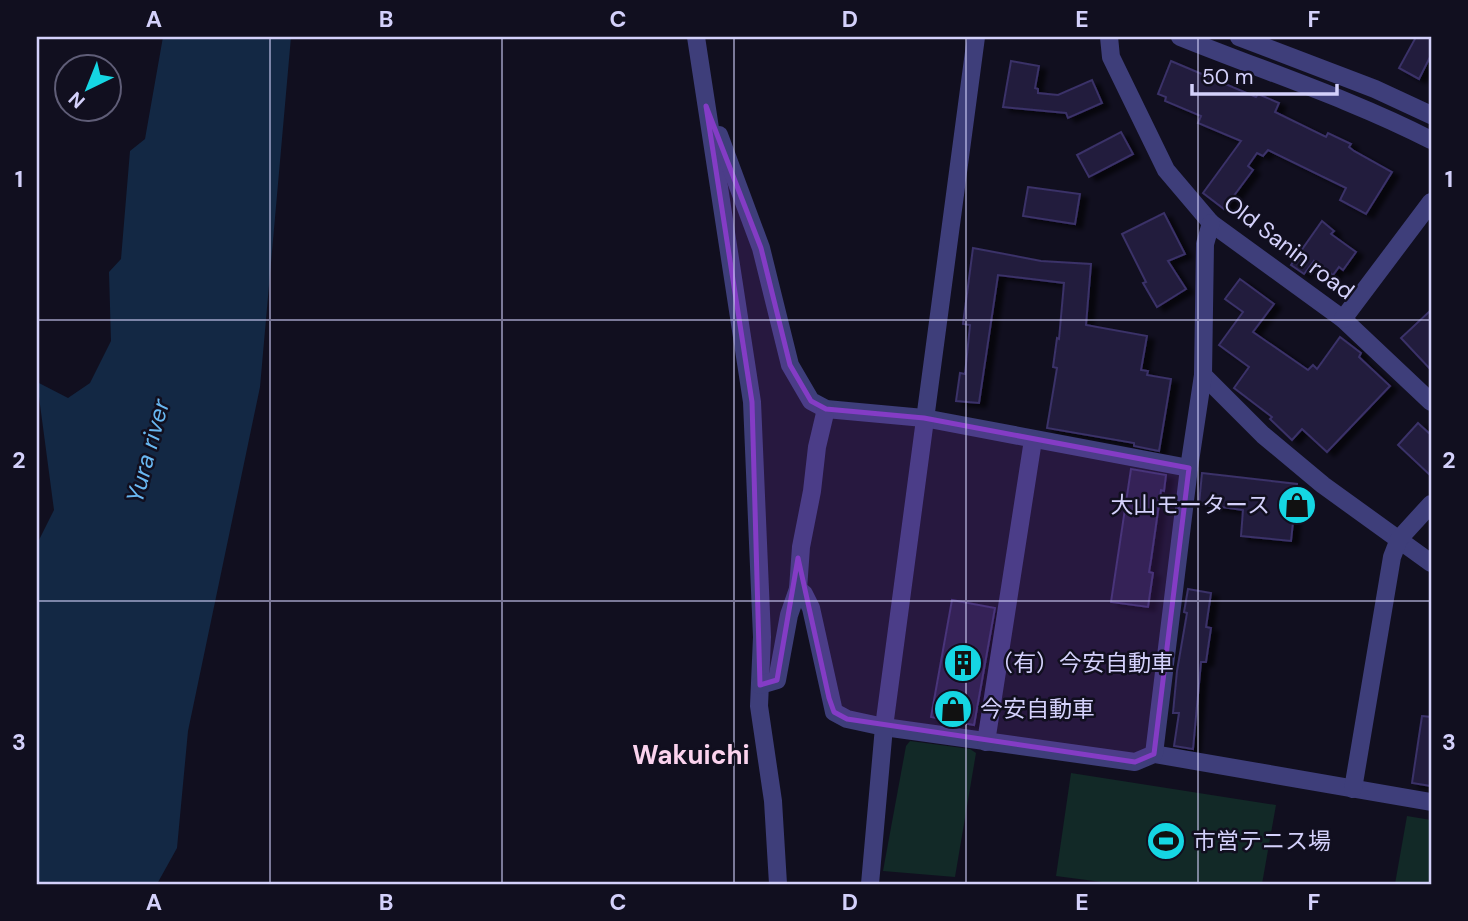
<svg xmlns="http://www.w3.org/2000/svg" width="1468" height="921" viewBox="0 0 1468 921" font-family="'DM Sans','Noto Sans JP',sans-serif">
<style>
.green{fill:#122927}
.water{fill:#132844}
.building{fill:#221d3e;stroke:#3a3168;stroke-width:2;filter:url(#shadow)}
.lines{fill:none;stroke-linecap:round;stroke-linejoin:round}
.minor{stroke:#3e3e7a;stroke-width:18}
.tertiary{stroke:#3e3e7a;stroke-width:18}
.marked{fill:#843cc5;fill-opacity:0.2;stroke:#843cc5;stroke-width:5;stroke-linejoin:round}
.grid{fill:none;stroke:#d4d1fb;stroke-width:2;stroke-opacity:0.55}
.labels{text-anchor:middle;stroke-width:5;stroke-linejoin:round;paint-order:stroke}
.street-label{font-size:23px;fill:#d4d1fb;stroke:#110f1f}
.poi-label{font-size:23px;fill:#d4d1fb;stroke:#110f1f;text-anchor:start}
.water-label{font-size:24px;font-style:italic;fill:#69b7f1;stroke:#110f1f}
.quarter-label{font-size:26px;font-weight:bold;fill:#fbd3ee;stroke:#110f1f}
.neatline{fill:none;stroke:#d4d1fb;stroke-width:2.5}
.grid-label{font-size:23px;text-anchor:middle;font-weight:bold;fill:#d4d1fb}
</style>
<defs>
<filter id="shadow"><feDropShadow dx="7" dy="4" stdDeviation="2" flood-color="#0009"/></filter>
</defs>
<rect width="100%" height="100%" fill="#110f1f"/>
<g class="green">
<polygon points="910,741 970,749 976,753 955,877 883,871 906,746"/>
<polygon points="1071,773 1276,805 1262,884 1117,884 1056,876"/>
<polygon points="1407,816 1431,820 1431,884 1395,884"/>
</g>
<polygon class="water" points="163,37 291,37 260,387 188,731 177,848 157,884 37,884 37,544 54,510 37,382 68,398 90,383 111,341 109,272 121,259 130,151 145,139"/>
<g class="building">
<polygon points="1416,37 1431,37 1431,55 1419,79 1399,68"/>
<polygon points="1011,61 1039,66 1035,88 1038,89 1038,93 1058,95 1092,80 1102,103 1068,118 1066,113 1003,107"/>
<polygon points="1171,61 1256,97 1258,94 1279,103 1275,112 1326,137 1328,133 1351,144 1349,147 1354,151 1392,172 1366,214 1340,200 1346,188 1268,150 1263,156 1257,153 1248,166 1253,170 1224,209 1203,193 1241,141 1198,123 1201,116 1165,101 1166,97 1158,94"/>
<polygon points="1121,132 1133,154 1089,177 1077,155"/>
<polygon points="1028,187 1080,194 1075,224 1023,216"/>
<polygon points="1164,213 1185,254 1168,261 1186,289 1157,307 1143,283 1146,282 1122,234"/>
<polygon points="1322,221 1334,231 1331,234 1356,252 1343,270 1339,267 1333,275 1314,261 1304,274 1291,265"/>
<polygon points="973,248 1041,261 1091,264 1086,325 1147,336 1141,370 1148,371 1147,375 1171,379 1159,451 1134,446 1134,443 1047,428 1057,368 1053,367 1057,338 1059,339 1064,283 998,275 979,403 956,401 960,373 965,374 970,325 963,324"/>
<polygon points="1240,279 1274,304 1253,332 1308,370 1313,365 1317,369 1340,337 1361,353 1359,357 1390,386 1327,452 1302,429 1292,440 1270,419 1272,417 1234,388 1249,367 1219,345 1243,312 1225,299"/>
<polygon points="1431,310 1431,370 1401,338"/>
<polygon points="1418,423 1431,435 1431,476 1398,445"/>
<polygon points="1131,469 1166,475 1164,491 1161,490 1151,560 1149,572 1153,573 1148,607 1111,602"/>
<polygon points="1202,473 1297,484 1291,541 1241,536 1243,510 1199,504"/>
<polygon points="1188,589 1211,593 1206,627 1211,628 1206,662 1201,662 1193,749 1174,746 1179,713 1173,713 1177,671 1187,613 1184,612"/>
<polygon points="952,600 995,608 974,725 931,717"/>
<polygon points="1422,716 1431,717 1431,786 1412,783"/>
</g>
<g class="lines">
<g class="minor">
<polyline points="696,37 752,402 762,637 759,706 773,801 778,884"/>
<polyline points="1109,37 1111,57 1166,170 1211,223 1343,319 1431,402"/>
<polyline points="719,135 761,248 790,365 811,401 826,409 924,418 1189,468"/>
<polyline points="1343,319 1431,202"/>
<polyline points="1203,375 1263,435 1323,485 1431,563"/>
<polyline points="798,589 804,594 811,608 834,712 847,719 884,727 1135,762 1154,754 1431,802"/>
<polyline points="760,685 777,680 789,615 798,589 801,547 812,491 817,447 826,409"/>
<polyline points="986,742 1033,440"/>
<polyline points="1154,754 1189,468 1203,375 1205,244 1211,223"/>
<polyline points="1353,789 1392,557 1399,539 1431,504"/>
</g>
<g class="tertiary">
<path d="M1180,37C1264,71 1351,99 1431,140"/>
<polyline points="1239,37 1375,89 1431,115"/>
<polyline points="870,884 884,727 976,37"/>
</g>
</g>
<path class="marked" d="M706,106L761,248L790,365L811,401L826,409L924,418L1189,468L1154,754L1135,762L847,719L834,712L829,698L798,558L777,680L760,685L752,402Z"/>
<path class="grid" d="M270,37V884M502,37V884M734,37V884M966,37V884M1198,37V884M37,320H1431M37,601H1431"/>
<defs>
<symbol id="shop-disc" viewBox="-11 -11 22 22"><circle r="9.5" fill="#15d6e3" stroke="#110f1f"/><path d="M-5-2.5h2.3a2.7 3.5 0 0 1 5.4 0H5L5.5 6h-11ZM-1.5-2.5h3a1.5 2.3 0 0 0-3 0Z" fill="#111"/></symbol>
<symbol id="building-disc" viewBox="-11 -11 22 22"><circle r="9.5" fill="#15d6e3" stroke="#110f1f"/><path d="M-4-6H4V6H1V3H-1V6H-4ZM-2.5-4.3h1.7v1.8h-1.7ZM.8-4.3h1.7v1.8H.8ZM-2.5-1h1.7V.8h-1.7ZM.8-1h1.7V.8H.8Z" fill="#111"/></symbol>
<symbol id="stadium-disc" viewBox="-11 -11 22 22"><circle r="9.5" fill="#15d6e3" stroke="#110f1f"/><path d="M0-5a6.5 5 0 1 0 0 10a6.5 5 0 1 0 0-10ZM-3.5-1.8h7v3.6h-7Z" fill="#111"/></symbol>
</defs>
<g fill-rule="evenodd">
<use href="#shop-disc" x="1275" y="483" width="44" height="44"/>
<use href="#building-disc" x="941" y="641" width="44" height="44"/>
<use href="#shop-disc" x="931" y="687" width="44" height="44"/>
<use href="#stadium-disc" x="1144" y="819" width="44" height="44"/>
</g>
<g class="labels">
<g class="street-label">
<text transform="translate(1289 247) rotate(37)" y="8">Old Sanin road</text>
</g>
<g class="poi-label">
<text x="1270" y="513" text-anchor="end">大山モータース</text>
<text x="990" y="671">（有）今安自動車</text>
<text x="980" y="717">今安自動車</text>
<text x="1193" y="849">市営テニス場</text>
</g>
<g class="water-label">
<text transform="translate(148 451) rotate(-75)" y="8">Yura river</text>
</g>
<g class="quarter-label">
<text x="691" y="764">Wakuichi</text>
</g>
</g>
<rect width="1468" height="921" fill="none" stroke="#110f1f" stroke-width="77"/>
<g transform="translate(88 88) rotate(223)"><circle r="33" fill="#110f1f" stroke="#5f5d77" stroke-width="2"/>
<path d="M0-5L12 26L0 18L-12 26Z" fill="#15d6e3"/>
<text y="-10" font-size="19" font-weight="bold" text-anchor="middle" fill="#d4d1fb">N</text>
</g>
<path d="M1192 84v10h145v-10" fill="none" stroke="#d4d1fb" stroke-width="3.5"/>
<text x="1202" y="84" font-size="21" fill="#d4d1fb" stroke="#110f1f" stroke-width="5" paint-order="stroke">50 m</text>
<rect x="38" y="38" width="1392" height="845" class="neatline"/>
<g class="grid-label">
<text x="154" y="27">A</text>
<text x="386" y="27">B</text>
<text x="618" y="27">C</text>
<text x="850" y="27">D</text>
<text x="1082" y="27">E</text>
<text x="1314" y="27">F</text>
<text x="19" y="187">1</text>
<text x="1449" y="187">1</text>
<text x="19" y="468">2</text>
<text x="1449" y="468">2</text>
<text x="19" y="750">3</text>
<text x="1449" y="750">3</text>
<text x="154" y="910">A</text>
<text x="386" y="910">B</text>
<text x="618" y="910">C</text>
<text x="850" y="910">D</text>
<text x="1082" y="910">E</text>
<text x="1314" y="910">F</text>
</g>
</svg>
